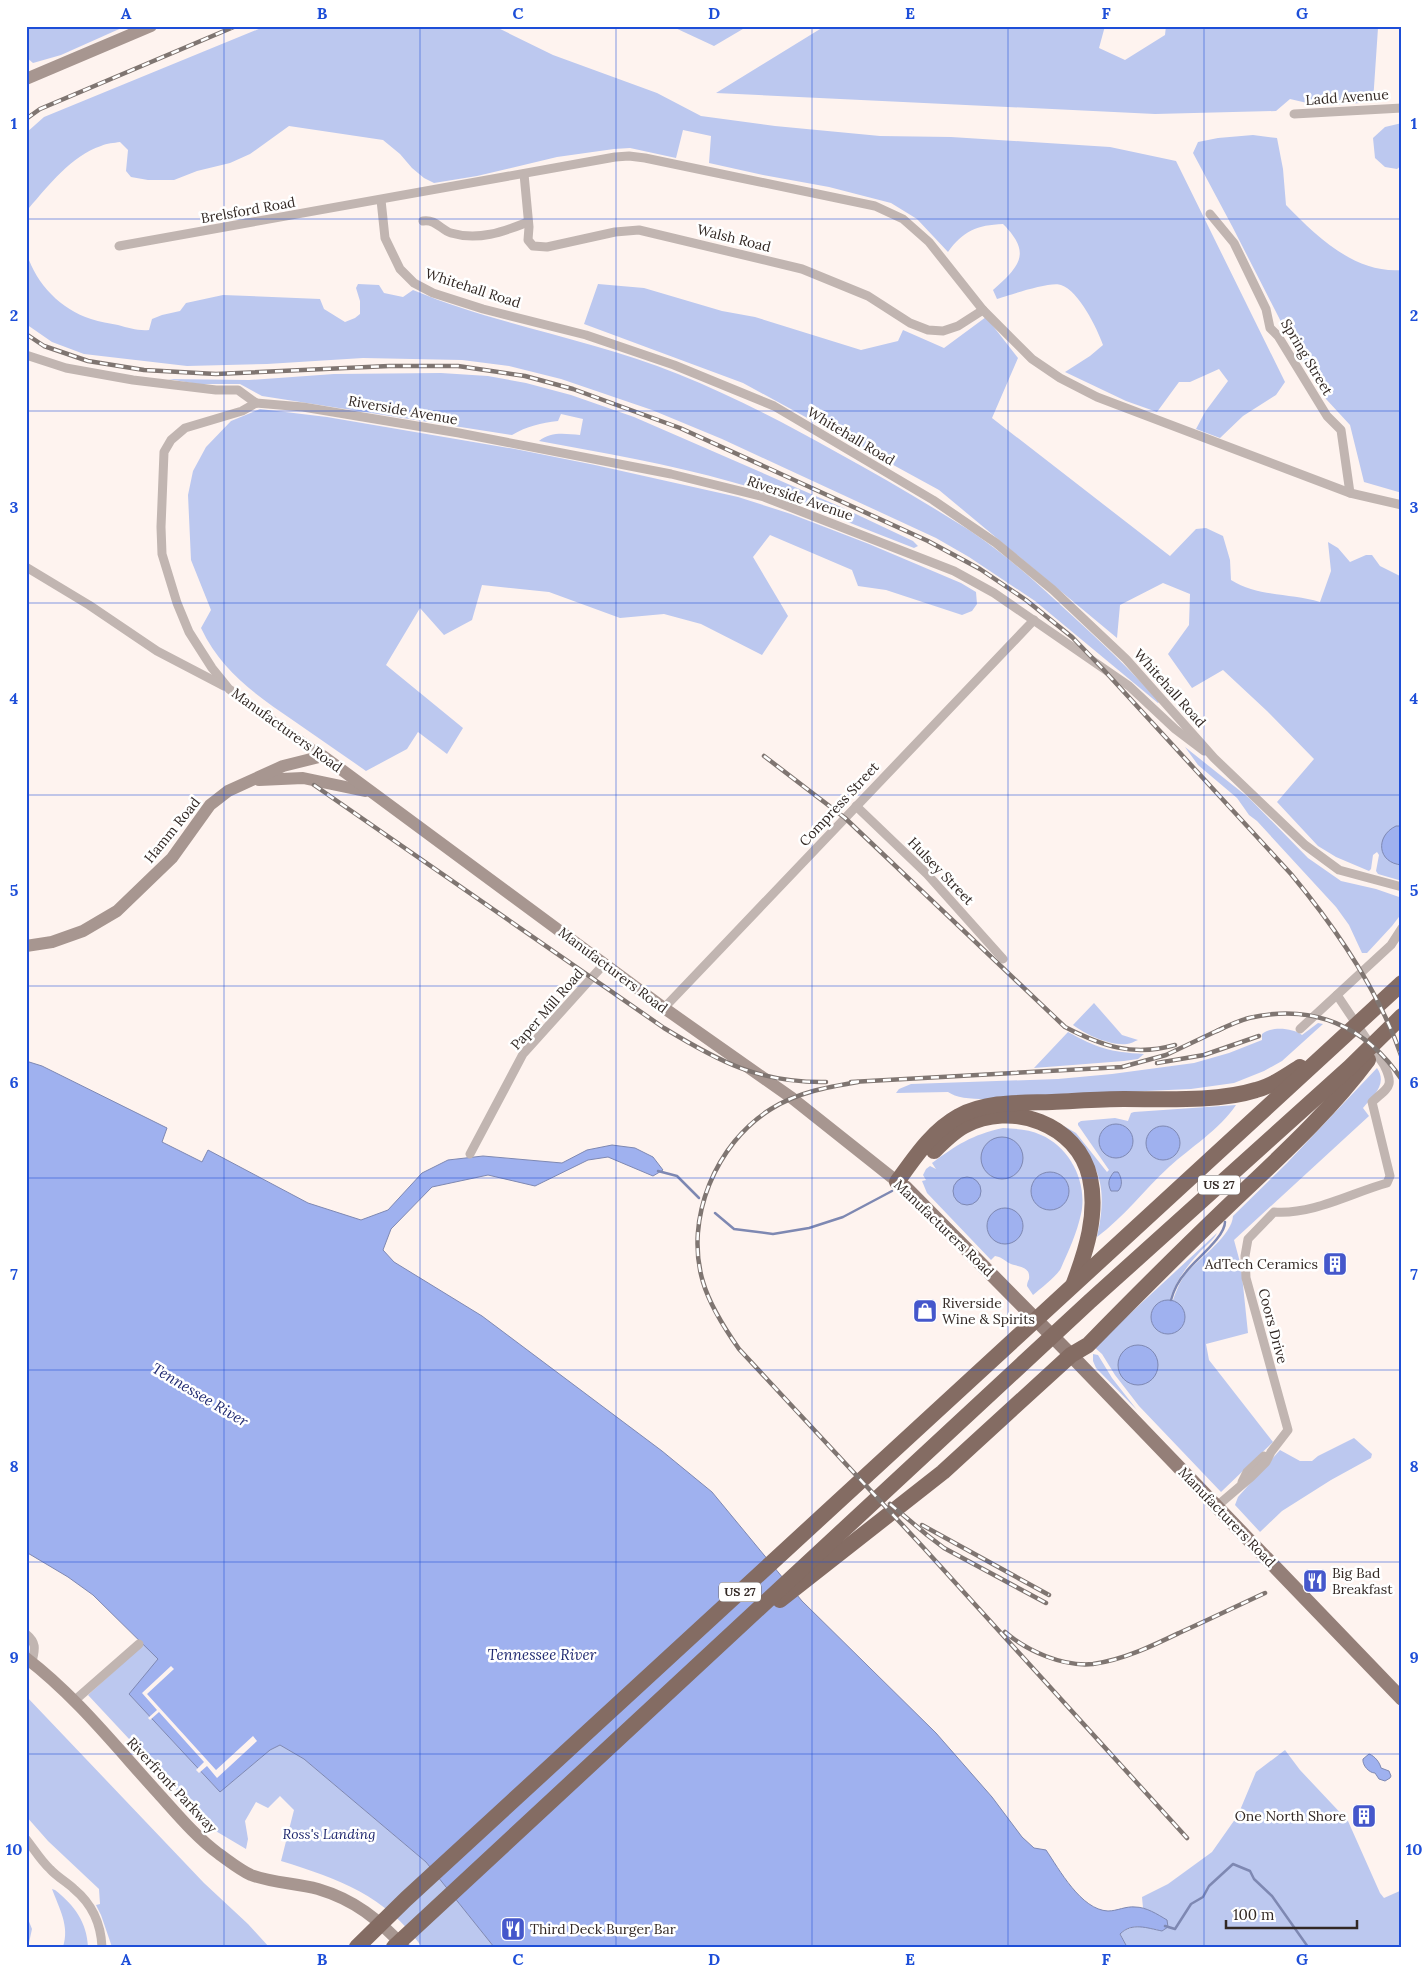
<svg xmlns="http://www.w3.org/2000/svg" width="1428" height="1973" viewBox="0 0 1428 1973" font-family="Lora,serif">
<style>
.green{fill:#bcc8ef}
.water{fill:#9fb1ef;stroke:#7e88b2}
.pier{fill:#fef3ef}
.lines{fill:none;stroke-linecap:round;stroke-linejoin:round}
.stream{stroke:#7e88b2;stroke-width:2.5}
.minor{stroke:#c1b5b1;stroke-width:9}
.secondary{stroke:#a79690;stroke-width:12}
.primary{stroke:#947f78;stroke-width:14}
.motorway{stroke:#846c63;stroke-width:16}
.rail-casing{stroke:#7f7571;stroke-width:4.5}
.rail{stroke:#fff;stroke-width:2.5;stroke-dasharray:8;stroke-linecap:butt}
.grid{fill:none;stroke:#1d4ed8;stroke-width:1;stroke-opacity:0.55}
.labels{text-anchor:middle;stroke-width:5;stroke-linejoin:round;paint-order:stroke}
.shield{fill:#fff;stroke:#706866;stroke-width:1}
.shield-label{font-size:12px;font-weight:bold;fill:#322824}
.street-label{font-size:14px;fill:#322824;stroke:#fff}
.poi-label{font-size:14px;fill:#322824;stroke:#fff;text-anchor:start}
.park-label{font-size:14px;font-style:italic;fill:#1f286f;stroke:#fff}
.water-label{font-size:15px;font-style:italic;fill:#202a71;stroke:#fff}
.neatline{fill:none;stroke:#1d4ed8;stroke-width:2}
.grid-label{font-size:16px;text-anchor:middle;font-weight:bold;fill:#1d4ed8}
</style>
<rect width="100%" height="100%" fill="#fef3ef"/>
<g class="green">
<polygon points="26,26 126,26 61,55 33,63 26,57"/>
<path d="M266,26H494L553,55L657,93L701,116L775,126L880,136L951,137L1110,147L1176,161L1285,382L1276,395L1243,416L1220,438L1196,429L1205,412L1228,381L1219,369L1190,382H1179L1157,412L1126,401L1065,372L1090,356L1103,345C1097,328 1079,291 1061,285C1051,281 1010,295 997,299L993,290C1020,266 1032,253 1003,224C977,225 963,231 948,252L917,219L891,203L829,187L763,175L709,163L711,136L683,130L676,158L630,148L614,149L557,157L477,176L434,183L424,178L412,168L400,154L383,140L289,126L250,154L230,163L197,171L174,180H148L131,177L126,171L128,150L120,142C114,143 107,143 101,146C71,156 49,185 29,208L26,214V133L44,117Z"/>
<polygon points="671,26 748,26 714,46"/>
<polygon points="825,26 1105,26 1099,48 1125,60 1165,35 1166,26 1378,26 1378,28 1373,102 1320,106 1290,99 1276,111 1155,114 716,93"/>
<polygon points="1402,123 1402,165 1397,169 1385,167 1375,158 1373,138 1385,127"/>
<path d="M1253,135L1277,138L1283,169L1286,205C1316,236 1355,274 1402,270V493L1364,482L1350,425L1326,399L1297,353L1232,226L1193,153L1198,142L1218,138Z"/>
<path d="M26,251C35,283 60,309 91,319C100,322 109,323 118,325C129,328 138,331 149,330L152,319L162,315L180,311L186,303L223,295L320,299L324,309L345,322L355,318L360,314V301L356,288L358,284L379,285L384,293L403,297L413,290C499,326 592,339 678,374C733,396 786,424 838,453C882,477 926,503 969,530C1004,553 1036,582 1066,610C1098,639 1130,669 1159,702L1158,703L1035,601L969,557L936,538L722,439L652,410L561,379L509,366L462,360L363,358L267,364L187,366L84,354L52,342L26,324Z"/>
<path d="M598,284L644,288L722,311L755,317L861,350L898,341L903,330L944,348L986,317L1018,358L992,418L1170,556L1196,529L1206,528L1223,536L1230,560L1231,580C1258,597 1291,593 1320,602L1331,571L1328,542L1338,548L1350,562L1366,555H1372L1380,566L1402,577V881L1378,874L1376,871L1379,855L1377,852L1373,855L1371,869L1369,871L1336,857L1318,846L1277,802L1314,759L1267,711L1223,670L1192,688L1168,654L1189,625L1190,594L1163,583L1120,605L1117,638L939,490L743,383L584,324Z"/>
<path d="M441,373L488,376L526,383L571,395L634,417L841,507L913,541L918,546L914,548C854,525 795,499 732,482C669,464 604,453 539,441C551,431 566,434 580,435L583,419L561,414L558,421C541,423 527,426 512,435L262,396L240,384H198L168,379L249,380L334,374Z"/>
<path d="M260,409L327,417L515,449L595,465L738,497L791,514L869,544L961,583L976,592L977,604L972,611L962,615L886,590L858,586L852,570L770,535L753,557L788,616L762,655L701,624L664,614L620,618L549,592L482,585L472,620L444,635L420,608L386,665L463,728L447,754L418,732L407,749L366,771C342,754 318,738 294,721C255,694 222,672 201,628L211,610L191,560L188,495L193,471L206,447L231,421Z"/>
<polygon points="1185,747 1249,798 1308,858 1341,881 1376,889 1402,898 1402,913 1392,926 1367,953 1362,953 1349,925 1336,907 1257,821 1249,815 1237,798 1198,765"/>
<path d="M1094,1003L1122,1035L1138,1040C1135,1041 1130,1044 1127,1044C1110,1046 1087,1035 1073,1025Z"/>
<path d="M1318,1023L1323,1024L1282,1061L1264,1071L1234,1083L1191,1089L1078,1094C1049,1092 970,1108 948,1092L896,1093L899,1089L911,1084L1058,1079L1112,1074L1194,1063L1229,1053L1262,1040V1034C1271,1026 1293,1028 1302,1035Z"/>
<path d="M1068,1032C1097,1048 1110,1052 1144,1054L1138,1059L1124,1061L1034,1068Z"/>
<path d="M1377,1068C1388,1084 1373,1096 1363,1108L1369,1116L1234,1240L1241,1266L1248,1333L1206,1344L1209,1360L1273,1442L1221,1492L1139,1406L1115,1375L1102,1354L1094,1347L1217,1233C1214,1240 1205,1246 1199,1253C1187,1266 1175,1282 1170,1299L1173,1300C1176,1292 1179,1283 1185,1275C1197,1260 1232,1236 1233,1216L1287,1163Z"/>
<path d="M1236,1105C1220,1129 1190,1148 1169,1167C1144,1190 1124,1217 1097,1237C1102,1215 1105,1191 1096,1170C1090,1157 1073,1141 1064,1129V1126L1076,1133L1107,1172L1109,1170L1078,1125V1123L1081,1121L1115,1118L1128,1121L1131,1113L1134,1112Z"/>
<path d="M1003,1128C1016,1129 1029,1129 1041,1135C1070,1147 1088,1183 1081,1214C1077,1233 1068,1252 1061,1268C1058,1275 1040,1289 1033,1295L1027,1286C1027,1283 1028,1281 1029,1279C1031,1265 1016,1267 1009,1263C1004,1260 1001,1257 995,1256L991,1260L927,1193L922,1181L926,1180L923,1175L926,1169L930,1166L936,1169L932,1163C957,1145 971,1135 1003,1128Z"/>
<polygon points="1093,1354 1098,1355 1112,1378 1137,1410 1096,1368 1093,1361"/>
<polygon points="1354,1438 1372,1454 1371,1458 1331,1480 1282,1511 1260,1532 1235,1505 1238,1497 1280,1450 1300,1461 1312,1461 1318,1456"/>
<path d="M144,1644L159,1659L130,1695L220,1792L270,1750L280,1745L304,1759L426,1862L494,1947H422C385,1895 339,1879 281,1861L294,1810L280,1796L268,1808L256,1802L245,1821L248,1839L246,1849L214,1830L88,1695Z"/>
<polygon points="26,1696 204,1883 248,1924 269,1947 112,1947 101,1915 96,1905 100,1904 99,1889 48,1841 26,1816"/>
<path d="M1285,1750L1300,1770L1348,1821L1380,1893L1384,1898L1402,1890V1947H1127L1120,1933C1138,1923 1142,1927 1162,1931L1168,1927L1154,1913L1143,1908L1142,1897L1168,1884L1212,1852L1238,1815L1256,1772Z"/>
<path d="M52,1889L55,1890C74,1905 87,1922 88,1947H63C70,1926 59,1908 52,1889Z"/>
<polygon points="26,1914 32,1929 28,1947 26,1947"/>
</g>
<g class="water">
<path d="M1396,826H1402V865C1377,863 1375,836 1396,826Z"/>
<path d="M26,1061L42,1066L167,1128L162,1142L202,1162L208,1150L308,1203L361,1220L388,1210L422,1173L448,1160L483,1156L562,1163L587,1150L612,1145L635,1148L653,1157L663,1170L653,1176L608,1157L588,1160L535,1186L488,1175L432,1187L391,1229L383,1250L394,1262L482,1316L662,1451L712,1492L802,1601L936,1733L992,1797L1022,1837L1034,1848L1046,1850C1059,1869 1081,1910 1108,1911C1117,1911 1126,1906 1135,1907C1146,1907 1157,1914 1167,1920L1168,1927L1162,1931C1147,1928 1132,1922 1120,1934L1127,1947H494L426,1862L304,1759L280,1745L270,1750L220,1792L129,1694L158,1659L93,1595L68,1577L26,1552Z"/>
<circle cx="1116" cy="1141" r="17"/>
<circle cx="1163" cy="1143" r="17"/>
<circle cx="1002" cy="1158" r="21"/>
<path d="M1114,1172H1118C1122,1178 1123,1186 1118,1191H1111C1107,1183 1109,1178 1114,1172Z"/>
<circle cx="1050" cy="1191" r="19"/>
<circle cx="967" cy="1191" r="14"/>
<circle cx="1005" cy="1226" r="18"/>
<circle cx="1168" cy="1317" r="17"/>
<circle cx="1138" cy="1365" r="20"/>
<path d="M1369,1754C1375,1756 1380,1763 1381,1768L1389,1771L1391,1776L1390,1778L1385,1781L1379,1779L1375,1773C1369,1773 1362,1765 1363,1759Z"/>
</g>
<polygon class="pier" points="171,1666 174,1669 147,1694 216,1770 253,1736 257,1741 217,1778 207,1766 199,1773 196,1770 204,1762 159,1712 150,1720 148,1718 157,1710 142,1693"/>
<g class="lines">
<g class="stream">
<polyline points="658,1171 677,1176 699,1198"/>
<polyline points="715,1213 734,1229 773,1234 809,1228 843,1217 892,1191"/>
<path d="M1171,1300C1174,1289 1179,1280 1186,1272C1196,1259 1225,1237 1225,1222"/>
<polyline points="1165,1926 1175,1929 1191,1904 1203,1897 1209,1886 1233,1864 1250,1871 1254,1879 1272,1896 1308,1947"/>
</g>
<g class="minor">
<polyline points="1294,114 1402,108"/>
<polyline points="524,174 529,227 528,240 533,246 547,247 615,232 639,230 802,269 868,296 910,323 928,330 943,331 958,326 983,310"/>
<polyline points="381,200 385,238 400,269 414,283 433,293 483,309 586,335 674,365 774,406 933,500 996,543 1053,590 1126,659 1214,758 1305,845 1339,870 1402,887"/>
<polyline points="1210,214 1234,243 1266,309 1270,328 1278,336 1327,416 1341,430 1350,493"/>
<path d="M423,221C436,219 441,230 451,233C478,241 503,232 528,222"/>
<polyline points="119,246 615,157 629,156 645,158 875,206 903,219 929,242 983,310 1032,359 1060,378 1097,397 1350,493 1402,505"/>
<polyline points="26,355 66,368 133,380 216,390 238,390 256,403"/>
<polyline points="256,403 303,407 459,433 671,474 764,497 954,571 994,593 1129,686 1175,729 1204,751"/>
<polyline points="256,403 242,411 185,428 171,440 164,452 161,527 162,554 177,603 189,632 212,668 229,689 323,756"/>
<polyline points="26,567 89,605 157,651 224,686"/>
<polyline points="856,806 927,874 1003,959"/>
<polyline points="664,1008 1034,620"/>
<polyline points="1300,1029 1391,945 1402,928"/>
<polyline points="470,1154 523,1054 605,963"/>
<polyline points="1242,1482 1247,1472 1264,1456"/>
<path d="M1217,1506L1251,1477L1266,1462L1271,1452L1288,1430L1246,1278L1245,1256L1248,1239L1274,1212C1313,1215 1351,1193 1387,1183L1390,1176L1372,1102C1388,1087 1395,1087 1384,1065L1337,995"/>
<path d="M26,1634C37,1643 35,1649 32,1662"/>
<polyline points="74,1701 139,1644"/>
<path d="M26,1839C34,1849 41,1861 50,1869C57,1877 67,1882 74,1889C92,1904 101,1924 102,1947"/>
</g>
<g class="secondary">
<polyline points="26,79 151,26"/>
<polyline points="259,780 303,778 365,791"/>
<polyline points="26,946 52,942 83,931 117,911 172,858 210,805 228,791 283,766 323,756 664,1008 792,1098 904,1187"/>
<path d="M26,1658C76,1696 116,1747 158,1793C177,1814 196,1837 219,1854C229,1861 240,1870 251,1875C272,1883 296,1883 318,1889C355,1900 378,1919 404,1947"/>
</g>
<polyline class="primary" points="905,1187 1066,1350 1402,1699"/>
<g class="motorway">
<path d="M934,1151C943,1142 953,1132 964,1126C1011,1100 1078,1124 1090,1178C1098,1214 1086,1251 1074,1283"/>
<path d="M897,1182C915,1157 932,1131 959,1116C988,1101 1020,1103 1052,1102C1076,1101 1100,1099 1124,1099C1165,1099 1218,1102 1256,1090C1272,1086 1286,1076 1300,1067"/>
<path d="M780,1600L943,1472L1071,1355L1088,1345C1133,1299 1179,1253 1226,1208C1275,1161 1327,1115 1368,1060"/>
<polyline points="357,1947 406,1899 1402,983"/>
<polyline points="394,1947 1089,1302 1350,1067 1402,1016"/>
</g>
<defs>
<g id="rail">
<polyline points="26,119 40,109 66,98 236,26"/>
<path d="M26,334L44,346L88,361L144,370L216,374L389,366H458L525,376L573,389L680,428L928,541L980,569L1026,600L1072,637L1102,668L1291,874C1335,927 1380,993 1402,1058"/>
<path d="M764,756L845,818L1065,1027C1102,1046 1133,1057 1175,1045"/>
<path d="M314,785L664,1028C720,1062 759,1083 826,1082"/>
<path d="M1217,1031C1227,1026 1238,1021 1249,1018C1313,1003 1366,1026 1402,1080"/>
<polyline points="1157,1063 1204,1055 1259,1036"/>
<polyline points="851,1082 1122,1067 1166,1055 1223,1028"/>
<path d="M858,1082C828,1087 798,1092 771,1109C716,1143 684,1219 703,1282C710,1306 725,1329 739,1349L922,1546L1187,1838"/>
<polyline points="890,1504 927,1535 944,1548 1046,1603"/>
<polyline points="922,1525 1049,1595"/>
<path d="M1005,1632C1027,1651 1063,1667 1093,1664C1123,1660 1152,1646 1179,1633C1208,1620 1237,1606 1265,1593"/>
</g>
</defs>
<use href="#rail" class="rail-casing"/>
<use href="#rail" class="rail"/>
</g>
<path class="grid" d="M224,26V1947M420,26V1947M616,26V1947M812,26V1947M1008,26V1947M1204,26V1947M26,219H1402M26,411H1402M26,603H1402M26,795H1402M26,986H1402M26,1178H1402M26,1370H1402M26,1562H1402M26,1754H1402"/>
<defs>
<symbol id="building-square" viewBox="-11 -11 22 22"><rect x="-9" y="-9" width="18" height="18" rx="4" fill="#4557cb" stroke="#fff"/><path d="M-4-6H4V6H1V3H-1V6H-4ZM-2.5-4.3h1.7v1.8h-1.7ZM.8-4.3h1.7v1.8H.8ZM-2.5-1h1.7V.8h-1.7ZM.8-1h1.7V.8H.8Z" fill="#fff"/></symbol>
<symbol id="shop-square" viewBox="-11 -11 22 22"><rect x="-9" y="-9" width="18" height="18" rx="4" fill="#4557cb" stroke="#fff"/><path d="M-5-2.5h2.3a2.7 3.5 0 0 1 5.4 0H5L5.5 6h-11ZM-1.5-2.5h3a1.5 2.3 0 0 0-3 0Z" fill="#fff"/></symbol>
<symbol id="restaurant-square" viewBox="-11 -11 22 22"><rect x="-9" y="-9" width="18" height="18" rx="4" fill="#4557cb" stroke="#fff"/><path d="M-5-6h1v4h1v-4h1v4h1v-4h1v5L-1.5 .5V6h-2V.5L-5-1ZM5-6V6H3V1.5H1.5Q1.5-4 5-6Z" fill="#fff"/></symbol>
</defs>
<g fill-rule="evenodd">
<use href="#building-square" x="1321" y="1250" width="28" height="28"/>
<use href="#shop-square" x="911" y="1297" width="28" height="28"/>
<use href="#restaurant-square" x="1301" y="1567" width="28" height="28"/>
<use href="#building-square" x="1350" y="1802" width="28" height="28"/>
<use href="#restaurant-square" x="499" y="1915" width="28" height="28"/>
</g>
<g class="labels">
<g class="shield">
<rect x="1198" y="1175.5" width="42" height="19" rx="4"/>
<rect x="719" y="1582.5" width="42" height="19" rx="4"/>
</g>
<g class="shield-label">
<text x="1219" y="1189">US 27</text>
<text x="740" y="1596">US 27</text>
</g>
<g class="street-label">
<text transform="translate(1347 97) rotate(-4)" y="5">Ladd Avenue</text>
<text transform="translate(248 210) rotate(-10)" y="5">Brelsford Road</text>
<text transform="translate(734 238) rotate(14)" y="5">Walsh Road</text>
<text transform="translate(473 288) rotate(18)" y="5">Whitehall Road</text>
<text transform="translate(1307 357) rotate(59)" y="5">Spring Street</text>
<text transform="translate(403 410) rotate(10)" y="5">Riverside Avenue</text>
<text transform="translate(851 436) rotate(31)" y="5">Whitehall Road</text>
<text transform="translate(800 498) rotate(19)" y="5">Riverside Avenue</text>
<text transform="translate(1170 688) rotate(48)" y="5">Whitehall Road</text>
<text transform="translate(287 730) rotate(36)" y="5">Manufacturers Road</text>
<text transform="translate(839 804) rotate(-47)" y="5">Compress Street</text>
<text transform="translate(172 830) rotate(-51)" y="5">Hamm Road</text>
<text transform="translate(941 871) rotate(46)" y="5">Hulsey Street</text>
<text transform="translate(613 970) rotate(37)" y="5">Manufacturers Road</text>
<text transform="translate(547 1009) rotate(-49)" y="5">Paper Mill Road</text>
<text transform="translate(944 1228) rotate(44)" y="5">Manufacturers Road</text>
<text transform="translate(1273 1326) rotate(75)" y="5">Coors Drive</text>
<text transform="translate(1227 1517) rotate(46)" y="5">Manufacturers Road</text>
<text transform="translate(172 1785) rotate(47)" y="5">Riverfront Parkway</text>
</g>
<g class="poi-label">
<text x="1318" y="1269" text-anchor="end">AdTech Ceramics</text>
<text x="942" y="1308">Riverside<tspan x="942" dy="16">Wine &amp; Spirits</tspan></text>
<text x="1332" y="1578">Big Bad<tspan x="1332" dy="16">Breakfast</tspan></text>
<text x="1346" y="1821" text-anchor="end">One North Shore</text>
<text x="530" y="1934">Third Deck Burger Bar</text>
</g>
<g class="park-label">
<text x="329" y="1839">Ross's Landing</text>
</g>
<g class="water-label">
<text transform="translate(200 1395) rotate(31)" y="5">Tennessee River</text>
<text x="542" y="1660">Tennessee River</text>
</g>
</g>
<rect width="1428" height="1973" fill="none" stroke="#ffffff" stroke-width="55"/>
<path d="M1226 1920v8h131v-8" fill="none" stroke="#322824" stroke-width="2.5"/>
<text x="1233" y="1920" font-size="15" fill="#322824" stroke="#ffffff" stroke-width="4" paint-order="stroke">100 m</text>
<rect x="28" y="28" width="1372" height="1918" class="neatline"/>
<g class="grid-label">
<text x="126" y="19">A</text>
<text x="322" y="19">B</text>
<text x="518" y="19">C</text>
<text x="714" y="19">D</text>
<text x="910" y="19">E</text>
<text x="1106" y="19">F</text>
<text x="1302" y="19">G</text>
<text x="14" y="129">1</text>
<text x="1414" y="129">1</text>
<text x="14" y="321">2</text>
<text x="1414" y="321">2</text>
<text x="14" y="513">3</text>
<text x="1414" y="513">3</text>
<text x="14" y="704">4</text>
<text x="1414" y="704">4</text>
<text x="14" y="896">5</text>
<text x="1414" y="896">5</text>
<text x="14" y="1088">6</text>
<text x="1414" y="1088">6</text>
<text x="14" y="1280">7</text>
<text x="1414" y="1280">7</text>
<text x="14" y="1472">8</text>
<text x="1414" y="1472">8</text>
<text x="14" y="1663">9</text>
<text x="1414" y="1663">9</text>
<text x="14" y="1855">10</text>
<text x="1414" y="1855">10</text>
<text x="126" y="1965">A</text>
<text x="322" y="1965">B</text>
<text x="518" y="1965">C</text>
<text x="714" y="1965">D</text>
<text x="910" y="1965">E</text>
<text x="1106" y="1965">F</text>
<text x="1302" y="1965">G</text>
</g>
</svg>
